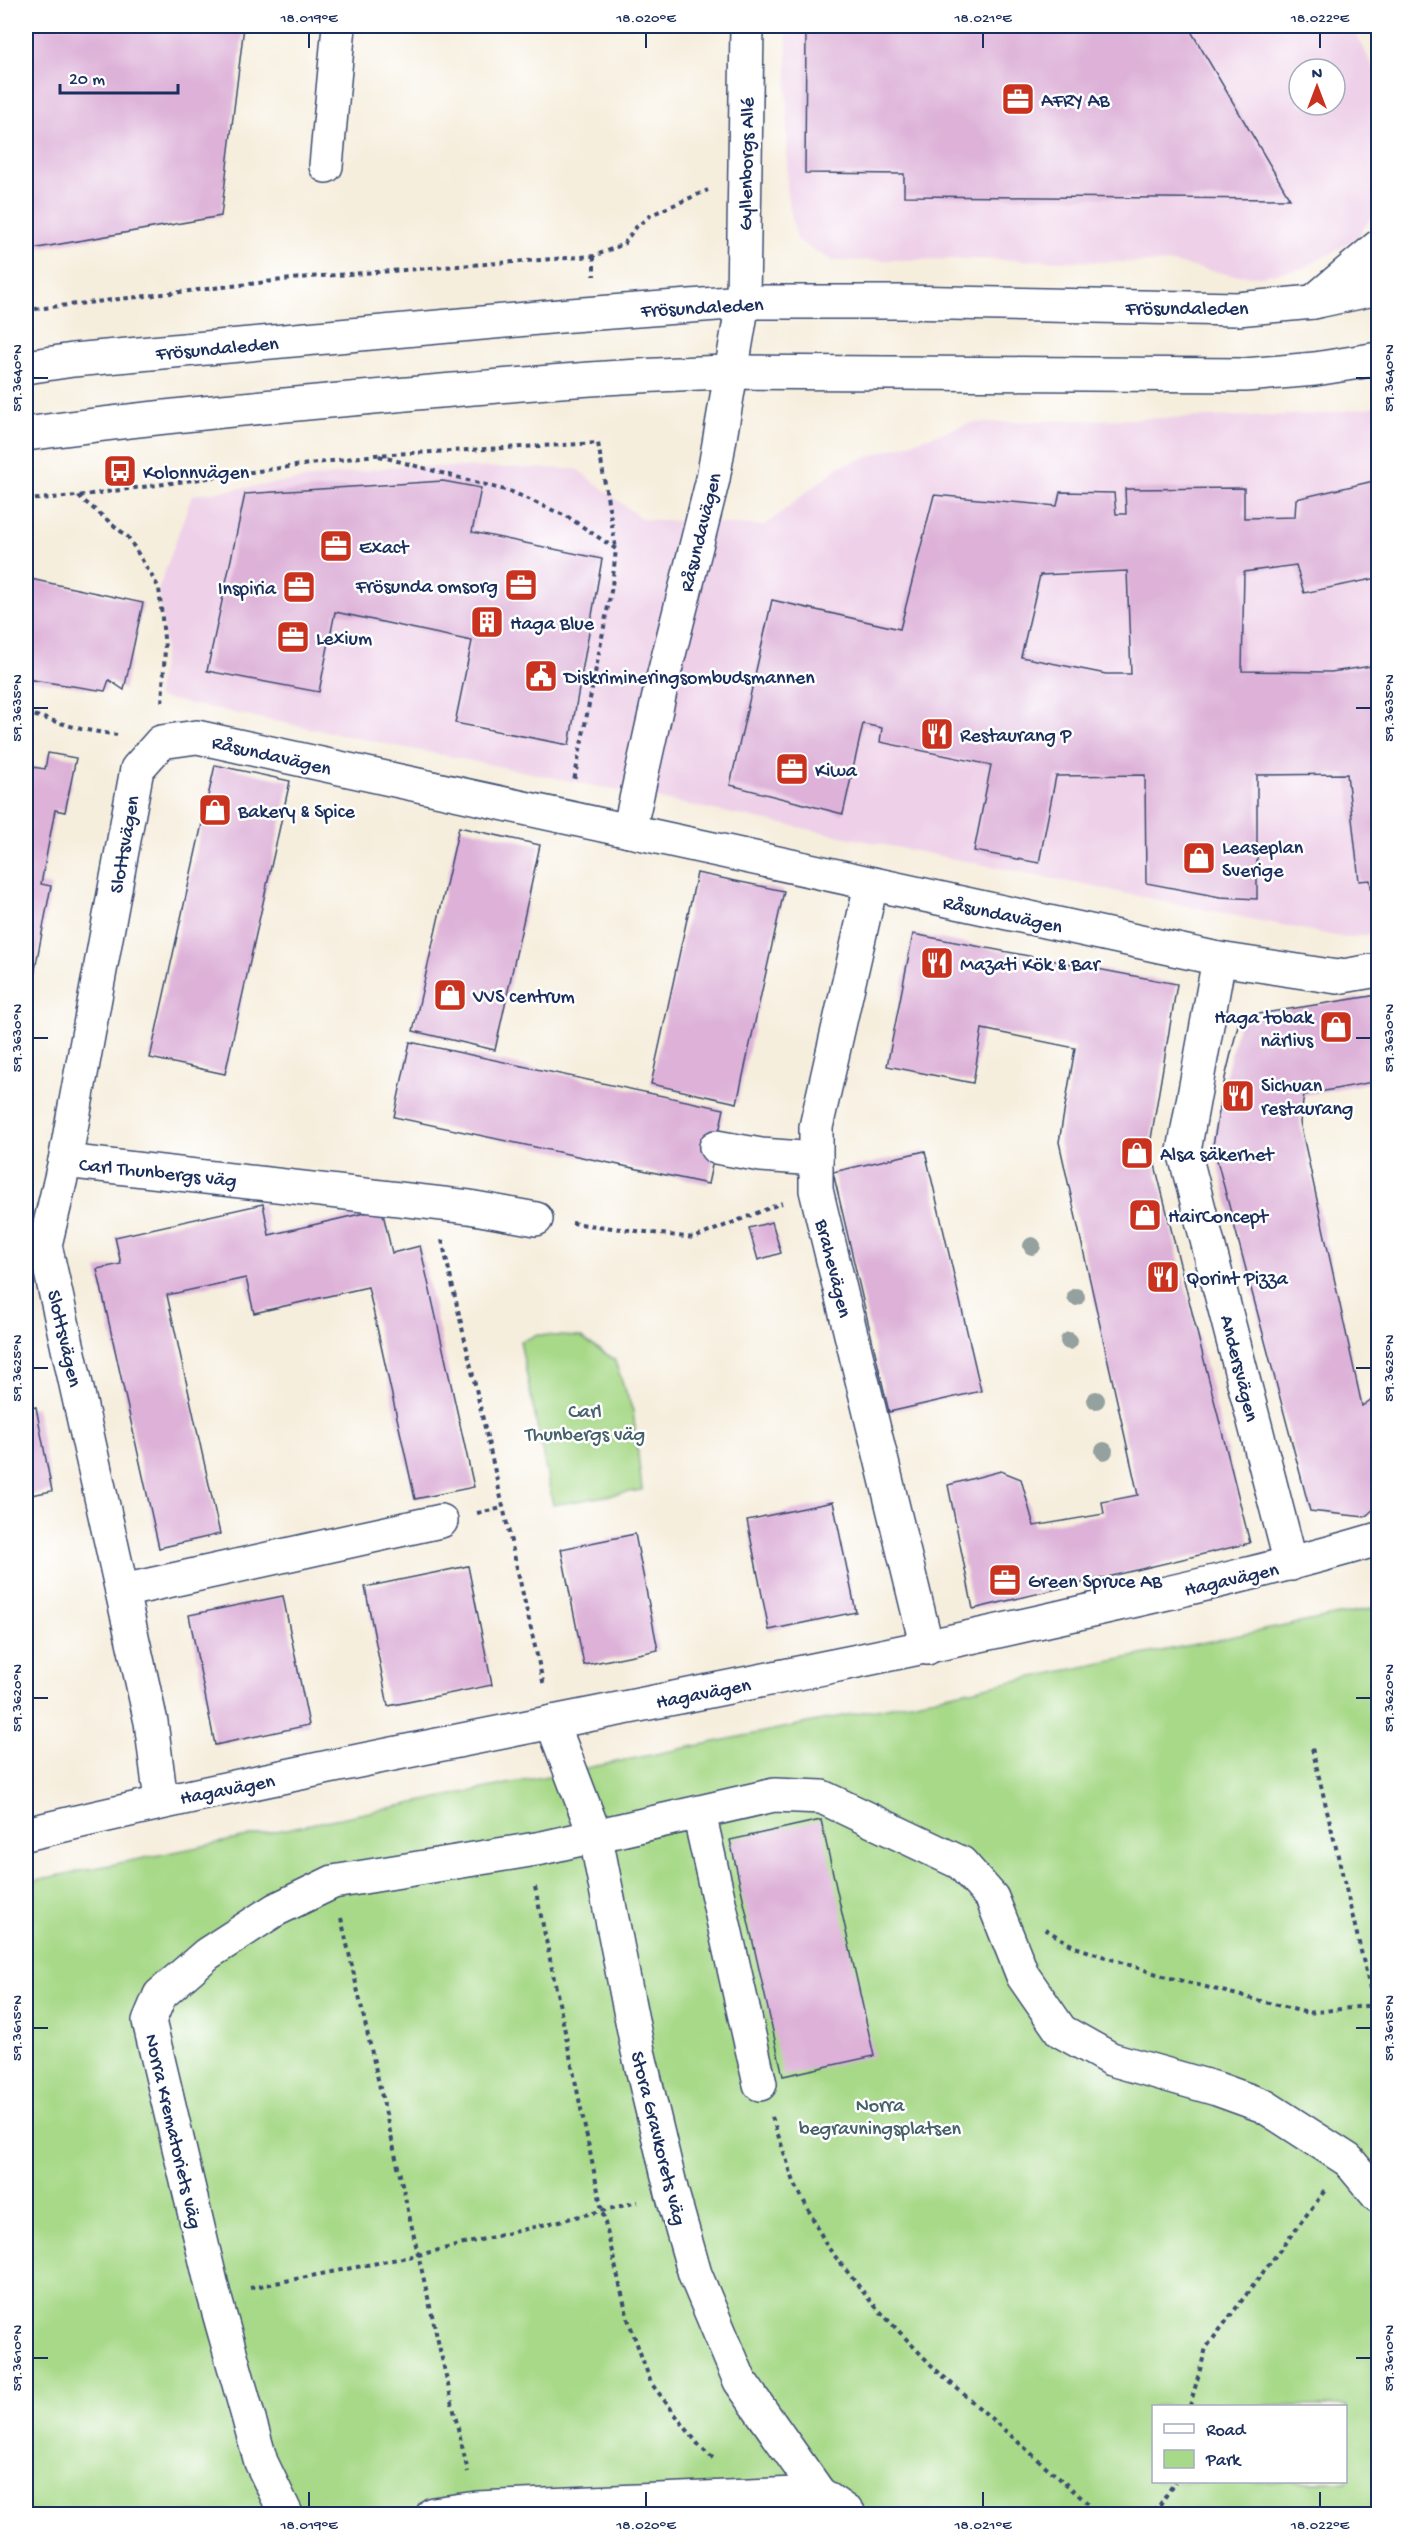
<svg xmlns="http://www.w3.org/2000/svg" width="1404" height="2540" viewBox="0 0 1404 2540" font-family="'Gochi Hand',sans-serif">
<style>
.built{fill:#eed0e8;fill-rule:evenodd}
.green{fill:#a7d988;stroke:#618473;stroke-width:1.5;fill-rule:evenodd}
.building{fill:#ddb1d8;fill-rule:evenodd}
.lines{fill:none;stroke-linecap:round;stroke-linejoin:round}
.minor-casing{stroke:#3c4c71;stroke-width:36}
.major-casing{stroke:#3c4c71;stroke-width:36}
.highway-casing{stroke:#3c4c71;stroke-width:36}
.path{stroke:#3c4c71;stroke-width:4;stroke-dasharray:4.5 4.5;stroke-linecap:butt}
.minor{stroke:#fff;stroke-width:33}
.major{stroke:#fff;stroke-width:33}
.highway{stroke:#fff;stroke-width:33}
.tree{fill:#95a19e}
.ticks{fill:none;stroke:#1b2f5e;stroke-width:2}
.labels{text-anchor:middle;stroke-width:5;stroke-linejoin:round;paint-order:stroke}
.poi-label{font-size:20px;fill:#1b2f5e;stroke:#fff;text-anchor:start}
.street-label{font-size:20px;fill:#1b2f5e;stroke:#fff}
.park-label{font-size:20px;fill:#45626b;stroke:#fff}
.neatline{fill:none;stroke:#1b2f5e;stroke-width:2}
.ticks-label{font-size:15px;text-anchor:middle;fill:#1b2f5e}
</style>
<rect width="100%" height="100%" fill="#fff"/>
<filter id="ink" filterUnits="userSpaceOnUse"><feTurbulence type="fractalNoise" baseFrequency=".0167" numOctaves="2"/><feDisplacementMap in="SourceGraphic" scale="12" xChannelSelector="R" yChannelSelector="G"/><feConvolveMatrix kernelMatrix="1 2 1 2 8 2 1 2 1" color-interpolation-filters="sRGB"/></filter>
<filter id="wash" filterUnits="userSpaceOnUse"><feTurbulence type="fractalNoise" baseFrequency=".008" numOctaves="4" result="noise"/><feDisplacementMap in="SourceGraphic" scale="24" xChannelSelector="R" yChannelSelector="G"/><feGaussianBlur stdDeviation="1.35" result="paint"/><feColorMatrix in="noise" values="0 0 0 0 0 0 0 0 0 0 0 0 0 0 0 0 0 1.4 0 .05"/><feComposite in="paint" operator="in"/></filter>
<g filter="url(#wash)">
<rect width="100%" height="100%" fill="#f6eedd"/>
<g class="built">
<path d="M787,26H1353L1378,78V207L1360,234L1332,253L1303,268L1262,276L1231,275L1175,263L963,259L832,261L797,240L787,195ZM1299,69H1335V105H1299Z"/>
<polygon points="1378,406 1378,933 1345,938 156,697 165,648 159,588 192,495 399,466 577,469 642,519 764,526 840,466 971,423 1322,414"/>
</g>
<g class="green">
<polygon points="538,1335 580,1337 614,1359 633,1411 642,1490 553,1505 520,1341"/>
<path d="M1378,1607V2514H26V1882ZM1154,2406H1346V2482H1154Z"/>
</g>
<g id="blocks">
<g class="building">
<polygon points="26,26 244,26 221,216 26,250"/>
<polygon points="806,26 1188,26 1290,199 904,196 904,174 805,173"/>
<path d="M1378,480V578L1304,593L1296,565L1244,572L1242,671L1331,672L1378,665V899H1373L1370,880L1359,881L1347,774L1257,775V899L1220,897L1146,883L1145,775L1056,776L1039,863L974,851L991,765L880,742L882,728L863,724L843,814L730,785L772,600L900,629L934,495L1057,506L1060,492L1114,493L1116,514H1126L1125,489L1244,488V518L1295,517L1296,499ZM1127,571L1131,674H1106L1021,657L1040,575Z"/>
<polygon points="443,481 481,488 472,532 602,559 569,745 455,723 472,641 335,612 319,692 207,671 245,494"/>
<polygon points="26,578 143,603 124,690 109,680 105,691 26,679"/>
<polygon points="48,753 76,758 65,812 55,810 41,884 51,886 34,975 26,974 26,766 45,769"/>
<polygon points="215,765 290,781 225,1074 150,1058"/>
<polygon points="459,827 540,845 495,1050 413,1031"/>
<polygon points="697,873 784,891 737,1103 651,1084"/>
<polygon points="913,934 1177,984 1150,1145 1250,1543 973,1609 948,1485 1001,1471 1021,1479 1034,1526 1104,1514 1102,1502 1138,1495 1059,1142 1075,1048 982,1029 973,1083 887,1066"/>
<polygon points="1378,995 1378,1081 1304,1095 1300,1122 1362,1406 1378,1395 1378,1505 1365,1517 1310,1511 1213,1145 1225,1078 1240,1017"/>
<polygon points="410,1042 724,1109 708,1184 394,1117"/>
<polygon points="925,1151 981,1391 889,1412 833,1172"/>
<polygon points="263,1204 269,1235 382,1209 392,1253 420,1246 474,1487 415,1499 368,1287 254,1313 246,1278 167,1295 220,1534 159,1548 97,1269 121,1264 115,1237"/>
<polygon points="772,1222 781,1253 758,1260 749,1228"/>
<polygon points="36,1407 52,1491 26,1496 26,1409"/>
<polygon points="833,1502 856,1612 769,1630 747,1520"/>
<polygon points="635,1534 658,1650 584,1665 561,1549"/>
<polygon points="468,1566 492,1685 388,1706 365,1587"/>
<polygon points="283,1596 309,1725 215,1745 189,1615"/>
<polygon points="821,1820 874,2056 783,2076 730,1840"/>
</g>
</g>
</g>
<g filter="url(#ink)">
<use href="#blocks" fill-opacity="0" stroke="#3c4c71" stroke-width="1.5"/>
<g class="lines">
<defs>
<g id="minor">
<polyline points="326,166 339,26"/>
<polyline points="629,831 663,678 713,479 743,302 747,26"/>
<polyline points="871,885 816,1127 816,1190 927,1648"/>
<polyline points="1219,959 1184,1151 1291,1564"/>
<polyline points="716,1147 761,1155 816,1159"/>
<polyline points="65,1161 469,1207 536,1219"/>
<polyline points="122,1591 441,1521"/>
<polyline points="552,1722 596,1838 638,2051 672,2193 695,2274 740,2381 819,2493 849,2514"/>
<polyline points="161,1801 151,1722 45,1245 65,1161 137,769 161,742 197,737 1219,959 1337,977 1378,970"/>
<polyline points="699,1813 760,2084"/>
<path d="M26,1834C368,1752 717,1695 1061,1617C1167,1593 1274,1570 1378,1539"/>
<polyline points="286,2514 261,2462 214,2295 149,2021 160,1995 207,1954 275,1910 333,1882 542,1848 774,1795 822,1797 961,1863 992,1898 1023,1976 1061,2031 1111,2059 1217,2089 1264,2106 1348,2160 1378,2196"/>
<polyline points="433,2514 477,2508 819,2493"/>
</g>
<g id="major">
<polyline points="26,367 73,360 571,315 743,302 901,302 1237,309 1313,302 1378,288"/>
<path d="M26,434C149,417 272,406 396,395C508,385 620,375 732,372L1245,375L1315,369L1378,359"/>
</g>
<g id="highway">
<polyline points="1313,302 1378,247"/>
<polyline points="1376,360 1378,359"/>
</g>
</defs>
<use href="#minor" class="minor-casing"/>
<use href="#major" class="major-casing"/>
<use href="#highway" class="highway-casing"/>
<g class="path">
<polyline points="594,256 594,276"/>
<polyline points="26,310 309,277 594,256 624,244 634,229 651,215 708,190"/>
<polyline points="379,456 512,492 568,517 616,549 612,586 574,781"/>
<polyline points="78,496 128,537 159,588 165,648 162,705"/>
<polyline points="26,500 77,496 375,455 598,443 616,549"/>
<polyline points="26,713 81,729 117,735"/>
<polyline points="572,1223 694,1238 782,1203"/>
<polyline points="442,1240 544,1686"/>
<polyline points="477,1513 503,1508"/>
<polyline points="535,1887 602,2210 628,2319 651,2383 701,2448 715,2460"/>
<polyline points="341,1918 468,2472"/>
<polyline points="1045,1929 1075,1947 1163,1976 1308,2013 1374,2005 1312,1748"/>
<polyline points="772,2117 794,2182 827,2246 872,2303 935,2369 1100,2514"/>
<polyline points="250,2288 418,2255 638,2202"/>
<polyline points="1190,2406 1206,2348 1326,2189"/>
<polyline points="1144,2514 1159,2506 1175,2482"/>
</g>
<use href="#minor" class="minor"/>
<use href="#major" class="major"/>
<use href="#highway" class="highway"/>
</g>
<g class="tree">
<circle cx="1032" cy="1246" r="9"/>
<circle cx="1076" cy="1297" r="9"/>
<circle cx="1069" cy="1341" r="9"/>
<circle cx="1096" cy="1400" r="9"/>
<circle cx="1104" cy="1451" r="9"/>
</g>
</g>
<path class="ticks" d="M309,33V48M646,33V48M983,33V48M1320,33V48M33,378H48M1356,378H1371M33,708H48M1356,708H1371M33,1038H48M1356,1038H1371M33,1368H48M1356,1368H1371M33,1698H48M1356,1698H1371M33,2028H48M1356,2028H1371M33,2358H48M1356,2358H1371M309,2492V2507M646,2492V2507M983,2492V2507M1320,2492V2507"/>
<defs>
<symbol id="office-square" viewBox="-11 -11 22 22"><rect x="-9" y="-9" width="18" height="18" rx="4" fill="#c8321e" stroke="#fff"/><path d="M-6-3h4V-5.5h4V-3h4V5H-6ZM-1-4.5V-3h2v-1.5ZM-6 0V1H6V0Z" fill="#fff"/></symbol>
<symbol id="bus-square" viewBox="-11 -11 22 22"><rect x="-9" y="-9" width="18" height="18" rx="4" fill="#c8321e" stroke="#fff"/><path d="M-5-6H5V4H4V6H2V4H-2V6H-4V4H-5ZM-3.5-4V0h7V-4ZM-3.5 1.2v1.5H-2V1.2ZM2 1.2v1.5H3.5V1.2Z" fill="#fff"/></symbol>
<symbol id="building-square" viewBox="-11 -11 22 22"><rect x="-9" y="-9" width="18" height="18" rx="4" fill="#c8321e" stroke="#fff"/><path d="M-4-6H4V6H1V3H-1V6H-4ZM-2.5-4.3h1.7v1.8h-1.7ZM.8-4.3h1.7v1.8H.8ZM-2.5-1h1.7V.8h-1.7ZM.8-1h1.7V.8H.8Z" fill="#fff"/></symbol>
<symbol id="civic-square" viewBox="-11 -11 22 22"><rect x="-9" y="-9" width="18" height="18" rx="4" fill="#c8321e" stroke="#fff"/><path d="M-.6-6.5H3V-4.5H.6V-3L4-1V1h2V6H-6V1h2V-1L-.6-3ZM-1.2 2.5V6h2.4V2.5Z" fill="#fff"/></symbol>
<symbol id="restaurant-square" viewBox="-11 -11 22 22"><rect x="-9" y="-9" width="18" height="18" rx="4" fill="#c8321e" stroke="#fff"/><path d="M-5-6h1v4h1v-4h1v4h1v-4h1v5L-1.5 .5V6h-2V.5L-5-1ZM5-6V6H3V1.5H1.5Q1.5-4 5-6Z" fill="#fff"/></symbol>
<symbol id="shop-square" viewBox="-11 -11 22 22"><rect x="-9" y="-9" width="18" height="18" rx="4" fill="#c8321e" stroke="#fff"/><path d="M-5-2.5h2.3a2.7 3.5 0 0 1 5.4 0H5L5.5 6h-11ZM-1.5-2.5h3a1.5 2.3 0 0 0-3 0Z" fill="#fff"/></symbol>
</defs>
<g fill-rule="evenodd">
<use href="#office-square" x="999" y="80" width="38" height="38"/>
<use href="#bus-square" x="101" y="452" width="38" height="38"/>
<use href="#office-square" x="317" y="527" width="38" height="38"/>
<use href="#office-square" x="502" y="566" width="38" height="38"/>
<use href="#office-square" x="280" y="568" width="38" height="38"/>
<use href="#building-square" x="468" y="603" width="38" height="38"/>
<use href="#office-square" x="274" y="618" width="38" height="38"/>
<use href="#civic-square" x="522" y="657" width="38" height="38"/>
<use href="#restaurant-square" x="918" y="715" width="38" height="38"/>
<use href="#office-square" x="773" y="750" width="38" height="38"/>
<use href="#shop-square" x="196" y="791" width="38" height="38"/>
<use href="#shop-square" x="1180" y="839" width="38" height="38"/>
<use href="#restaurant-square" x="918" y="944" width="38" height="38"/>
<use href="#shop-square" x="431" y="976" width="38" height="38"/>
<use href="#shop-square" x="1317" y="1008" width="38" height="38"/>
<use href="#restaurant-square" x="1219" y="1077" width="38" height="38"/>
<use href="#shop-square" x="1118" y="1134" width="38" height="38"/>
<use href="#shop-square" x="1126" y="1196" width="38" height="38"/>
<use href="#restaurant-square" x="1144" y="1258" width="38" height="38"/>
<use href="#office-square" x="986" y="1561" width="38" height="38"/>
</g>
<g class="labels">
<g class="poi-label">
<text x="1041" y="106">AFRY AB</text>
<text x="143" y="478">Kolonnvägen</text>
<text x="359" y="553">Exact</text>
<text x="498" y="592" text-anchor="end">Frösunda omsorg</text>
<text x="276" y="594" text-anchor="end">Inspiria</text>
<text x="510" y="629">Haga Blue</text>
<text x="316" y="644">Lexium</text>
<text x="564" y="683">Diskrimineringsombudsmannen</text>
<text x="960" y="741">Restaurang P</text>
<text x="815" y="776">Kiwa</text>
<text x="238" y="817">Bakery &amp; Spice</text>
<text x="1222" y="853">Leaseplan<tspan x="1222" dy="23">Sverige</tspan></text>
<text x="960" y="970">Mazati Kök &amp; Bar</text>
<text x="473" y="1002">VVS centrum</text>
<text x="1313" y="1023" text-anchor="end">Haga tobak<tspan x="1313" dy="23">närlivs</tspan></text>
<text x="1261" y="1091">Sichuan<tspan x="1261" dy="23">restaurang</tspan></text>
<text x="1160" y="1160">Alsa säkerhet</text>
<text x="1168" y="1222">HairConcept</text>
<text x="1186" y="1284">Qorint Pizza</text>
<text x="1028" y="1587">Green Spruce AB</text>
</g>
<g class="street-label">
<text transform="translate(745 164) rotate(-89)" y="7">Gyllenborgs Allé</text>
<text transform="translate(702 306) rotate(-3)" y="7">Frösundaleden</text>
<text x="1187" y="314">Frösundaleden</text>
<text transform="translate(217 347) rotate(-5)" y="7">Frösundaleden</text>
<text transform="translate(699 532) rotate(-76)" y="7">Råsundavägen</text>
<text transform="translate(272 754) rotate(13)" y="7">Råsundavägen</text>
<text transform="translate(123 844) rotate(-80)" y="7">Slottsvägen</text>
<text transform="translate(1003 913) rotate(12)" y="7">Råsundavägen</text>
<text transform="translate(158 1171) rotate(6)" y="7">Carl Thunbergs väg</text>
<text transform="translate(835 1268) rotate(76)" y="7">Brahevägen</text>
<text transform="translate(66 1338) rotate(77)" y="7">Slottsvägen</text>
<text transform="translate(1241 1368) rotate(76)" y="7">Andersvägen</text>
<text transform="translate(1231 1578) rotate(-13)" y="7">Hagavägen</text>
<text transform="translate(703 1692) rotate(-11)" y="7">Hagavägen</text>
<text transform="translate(227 1788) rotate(-11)" y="7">Hagavägen</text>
<text transform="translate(175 2131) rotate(77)" y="7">Norra Krematoriets väg</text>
<text transform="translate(660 2138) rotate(76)" y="7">Stora Gravkorets väg</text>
</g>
<g class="park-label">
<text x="585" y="1417">Carl<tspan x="585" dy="23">Thunbergs väg</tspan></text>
<text x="880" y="2111">Norra<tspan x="880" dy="23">begravningsplatsen</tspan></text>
</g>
</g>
<rect width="1404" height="2540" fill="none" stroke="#fff" stroke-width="66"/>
<rect x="1152" y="2405" width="195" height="78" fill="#ffffff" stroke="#a4acbf" stroke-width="1.5"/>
<rect x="1164" y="2424" width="30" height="9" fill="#ffffff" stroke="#a4acbf" stroke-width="1.5"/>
<text x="1206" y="2435" font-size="18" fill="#1b2f5e">Road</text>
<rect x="1164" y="2450" width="30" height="18" fill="#a7d988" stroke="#a4acbf" stroke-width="1.5"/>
<text x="1206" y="2465" font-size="18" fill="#1b2f5e">Park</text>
<g transform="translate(1317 87)"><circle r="28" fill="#ffffff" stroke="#a4acbf" stroke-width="1.5"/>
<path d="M0-4.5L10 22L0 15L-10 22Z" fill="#c8321e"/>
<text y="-9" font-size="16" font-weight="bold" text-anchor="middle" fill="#1b2f5e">N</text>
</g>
<path d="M60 84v9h118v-9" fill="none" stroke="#1b2f5e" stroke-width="3"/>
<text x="69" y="84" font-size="18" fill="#1b2f5e" stroke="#ffffff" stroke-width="4.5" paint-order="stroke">20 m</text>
<rect x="33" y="33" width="1338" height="2474" class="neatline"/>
<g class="ticks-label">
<text x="309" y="22">18.019°E</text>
<text x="646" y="22">18.020°E</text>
<text x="983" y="22">18.021°E</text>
<text x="1320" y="22">18.022°E</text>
<text transform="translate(16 378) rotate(-90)" y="5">59.3640°N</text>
<text transform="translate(1388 378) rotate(-90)" y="5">59.3640°N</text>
<text transform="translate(16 708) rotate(-90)" y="5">59.3635°N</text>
<text transform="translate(1388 708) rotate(-90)" y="5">59.3635°N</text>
<text transform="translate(16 1038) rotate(-90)" y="5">59.3630°N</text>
<text transform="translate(1388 1038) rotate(-90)" y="5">59.3630°N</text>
<text transform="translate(16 1368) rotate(-90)" y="5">59.3625°N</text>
<text transform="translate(1388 1368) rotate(-90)" y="5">59.3625°N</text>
<text transform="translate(16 1698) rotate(-90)" y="5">59.3620°N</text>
<text transform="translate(1388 1698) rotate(-90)" y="5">59.3620°N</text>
<text transform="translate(16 2028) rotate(-90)" y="5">59.3615°N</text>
<text transform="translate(1388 2028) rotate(-90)" y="5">59.3615°N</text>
<text transform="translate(16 2358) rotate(-90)" y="5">59.3610°N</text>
<text transform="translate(1388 2358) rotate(-90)" y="5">59.3610°N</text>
<text x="309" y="2529">18.019°E</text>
<text x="646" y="2529">18.020°E</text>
<text x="983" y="2529">18.021°E</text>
<text x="1320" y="2529">18.022°E</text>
</g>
</svg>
